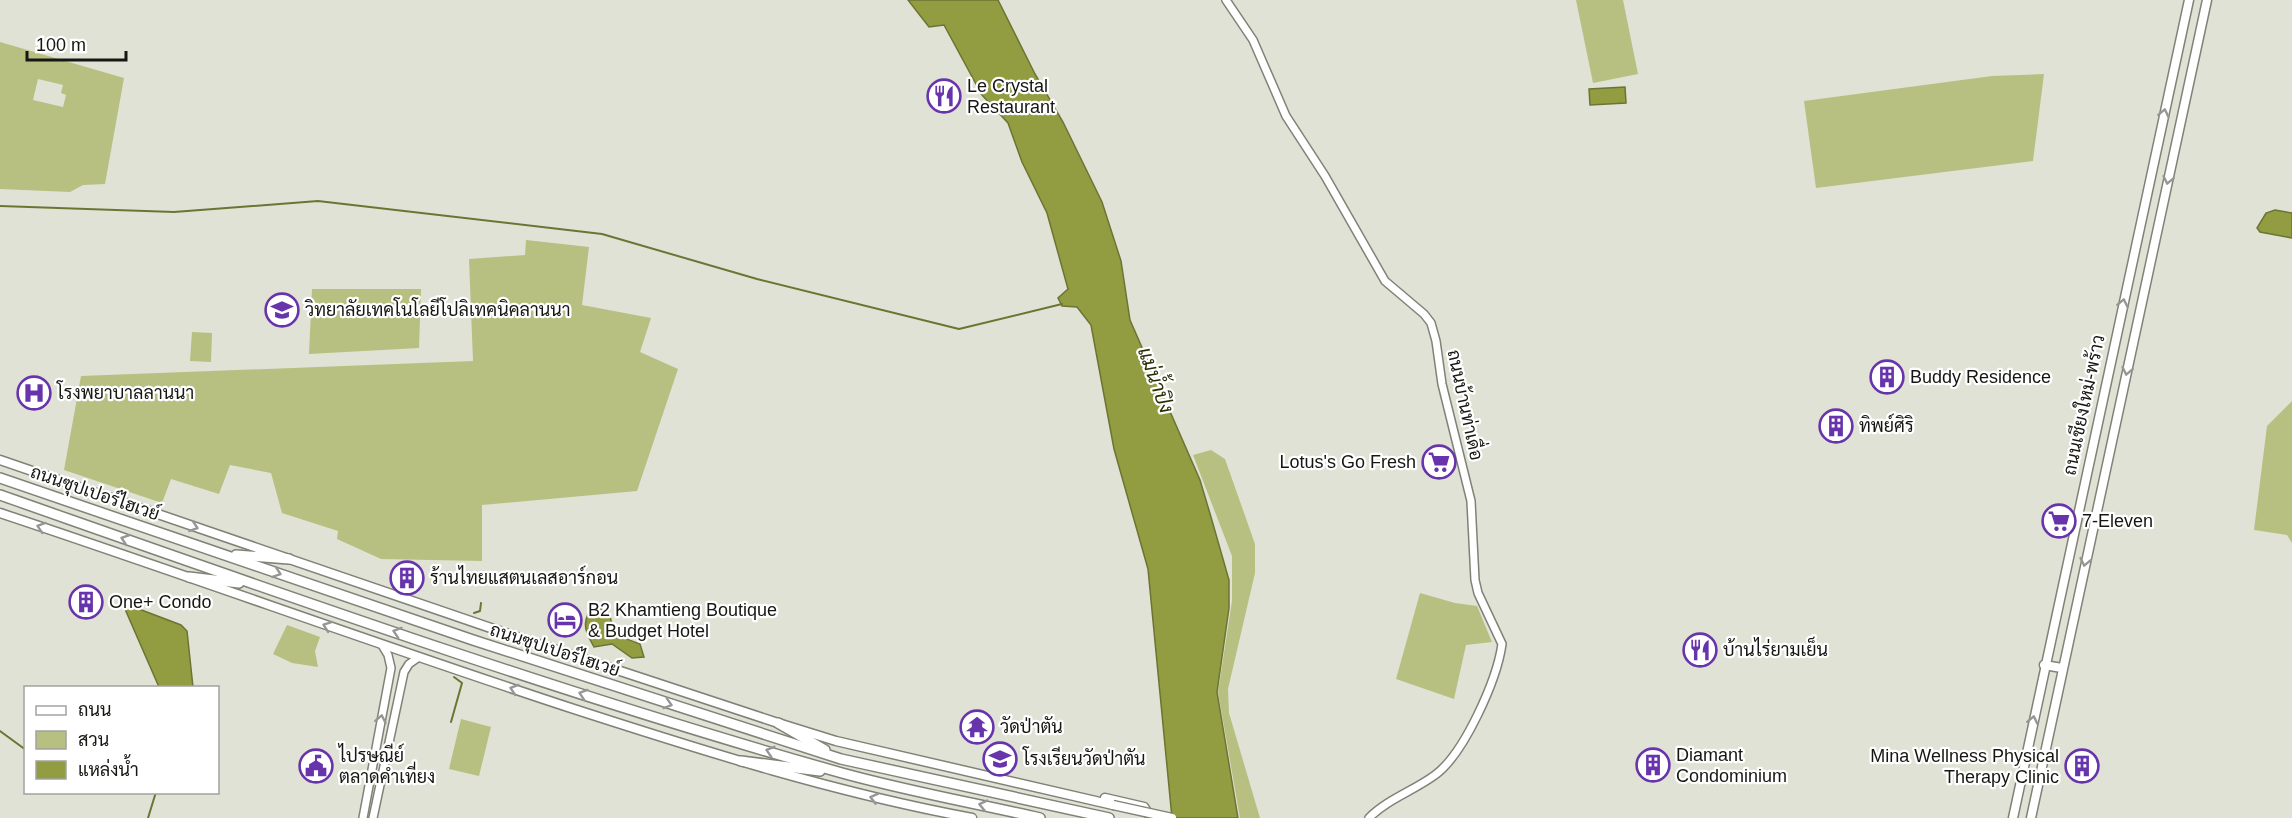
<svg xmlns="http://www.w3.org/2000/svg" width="2292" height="818" viewBox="0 0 2292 818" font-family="Arial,Sarabun,sans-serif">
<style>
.green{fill:#b7c081;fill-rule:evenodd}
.water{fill:#929c41;stroke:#6d7433;stroke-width:1.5}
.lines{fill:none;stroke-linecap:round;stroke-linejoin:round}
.stream{stroke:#6d7433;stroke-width:2}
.minor-casing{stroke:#808277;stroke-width:10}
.major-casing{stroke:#808277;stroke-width:11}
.highway-casing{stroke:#808277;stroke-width:12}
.minor{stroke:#fff;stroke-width:7}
.major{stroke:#fff;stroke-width:8}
.highway{stroke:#fff;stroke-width:9}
.major-bridge-casing{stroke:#808277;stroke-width:11;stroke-linecap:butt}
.major-bridge{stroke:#fff;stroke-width:8}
.oneway{stroke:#969694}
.labels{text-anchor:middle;stroke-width:4.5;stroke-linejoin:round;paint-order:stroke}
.poi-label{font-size:18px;fill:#161612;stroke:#fff;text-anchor:start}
.street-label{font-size:18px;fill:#161612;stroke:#fff}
.water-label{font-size:20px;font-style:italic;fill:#2b2f07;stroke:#fff}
</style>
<rect width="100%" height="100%" fill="#e0e2d6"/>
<g class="green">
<polygon points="1576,0 1623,0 1638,74 1593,83"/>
<path d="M0,42L124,78L105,184L83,185L70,192L0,189ZM38,79L63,85L61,93L66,95L63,107L33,100Z"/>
<polygon points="2044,74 2033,161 1816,188 1804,101 1992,76"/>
<polygon points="526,240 589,247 582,305 651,318 640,352 678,369 637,491 482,505 482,561 381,559 337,539 338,531 282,513 271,473 230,465 219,494 171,479 162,503 64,470 81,376 473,361 469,259 525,255"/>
<polygon points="312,289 421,289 419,348 309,354"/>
<polygon points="192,332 212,333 211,362 190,361"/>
<polygon points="2292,401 2292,543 2287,535 2254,530 2267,426"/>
<polygon points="1211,450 1225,459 1255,544 1255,573 1228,689 1229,713 1260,818 1240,818 1218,692 1232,601 1232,556 1193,455"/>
<polygon points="1420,593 1455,603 1477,606 1492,642 1466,645 1454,699 1396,679"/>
<polygon points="287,625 320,637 315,651 318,667 292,663 273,654"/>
<polygon points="461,719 491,727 479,776 449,769"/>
</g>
<g class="water">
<polygon points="908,0 998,0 1035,74 1063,122 1102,202 1121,261 1130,320 1200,480 1211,517 1229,580 1229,608 1217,692 1238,818 1172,818 1148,569 1114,449 1091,325 1077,307 1062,306 1058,298 1068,289 1047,213 1022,162 1008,123 982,95 944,25 929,27"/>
<polygon points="1625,87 1626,103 1590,105 1589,89"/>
<polygon points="2275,210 2292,213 2292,238 2260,232 2257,228 2266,213"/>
<polygon points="131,606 181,625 187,631 193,687 159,687 125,609"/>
<path d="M599,608C615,613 608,619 614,630C618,637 632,641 640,644L644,657L632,658L612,644L594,647C586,633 581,624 591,609Z"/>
</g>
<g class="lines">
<g class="stream">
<polyline points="0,206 174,212 318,201 602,234 757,279 959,329 1062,304"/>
<polyline points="474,613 480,611 481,603"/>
<polyline points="451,722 462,683 454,677"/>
<polyline points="0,731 26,750"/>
<polyline points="148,818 156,792"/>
</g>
<defs>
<g id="minor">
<path d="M1226,0L1253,40L1286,116L1325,176L1385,281L1424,314L1431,323L1436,341L1442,384L1471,501L1475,580L1478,593L1502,644C1497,680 1464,754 1435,775C1415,790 1386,800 1369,818"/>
<polyline points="363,818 391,668 388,655 382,645"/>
<polyline points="373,818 404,672 409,664 419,657"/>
</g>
<g id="major">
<polyline points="0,460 520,638 778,723 836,741 1113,805"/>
<path d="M0,513C193,577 384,647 577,710C707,752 837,793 972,818"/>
<polyline points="2044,665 2062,668"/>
<polyline points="1105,798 1144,807 1151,818"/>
<polyline points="2013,818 2189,0"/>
<polyline points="2031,818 2207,0"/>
</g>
<g id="highway">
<polyline points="0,478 473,640 841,759 1109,818"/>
<path d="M0,495C279,593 558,693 842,773C907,791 974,803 1040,818"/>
<polyline points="236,555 289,559"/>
<polyline points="189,577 239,583"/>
<polyline points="778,723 825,750"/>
<polyline points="741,761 820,771"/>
</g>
</defs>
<use href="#minor" class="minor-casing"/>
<use href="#major" class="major-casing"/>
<use href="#highway" class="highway-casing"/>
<use href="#minor" class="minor"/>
<use href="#major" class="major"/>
<use href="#highway" class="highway"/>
<defs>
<polyline id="major-bridge" points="1113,805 1172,818"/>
</defs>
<use href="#major-bridge" class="major-bridge-casing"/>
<use href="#major-bridge" class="major-bridge"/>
</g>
<defs><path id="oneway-chevron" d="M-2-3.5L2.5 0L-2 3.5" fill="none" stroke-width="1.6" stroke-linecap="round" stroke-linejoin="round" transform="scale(1.5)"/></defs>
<g class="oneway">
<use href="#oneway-chevron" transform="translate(2164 113) rotate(-78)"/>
<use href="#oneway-chevron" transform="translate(2168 180) rotate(102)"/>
<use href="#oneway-chevron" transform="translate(2123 303) rotate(-78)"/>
<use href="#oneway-chevron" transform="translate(2127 371) rotate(102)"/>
<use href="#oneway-chevron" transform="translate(41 527) rotate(-162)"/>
<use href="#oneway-chevron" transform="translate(194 527) rotate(19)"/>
<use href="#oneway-chevron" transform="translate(125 539) rotate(-161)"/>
<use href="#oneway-chevron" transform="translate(2085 562) rotate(102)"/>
<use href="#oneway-chevron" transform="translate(277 573) rotate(19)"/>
<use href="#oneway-chevron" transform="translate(327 626) rotate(-160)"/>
<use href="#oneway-chevron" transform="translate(397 632) rotate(-162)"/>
<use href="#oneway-chevron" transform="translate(514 689) rotate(-162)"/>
<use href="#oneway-chevron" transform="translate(583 694) rotate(-162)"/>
<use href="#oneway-chevron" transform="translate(668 704) rotate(17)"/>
<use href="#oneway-chevron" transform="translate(381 719) rotate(-79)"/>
<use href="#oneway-chevron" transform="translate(2033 720) rotate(-78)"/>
<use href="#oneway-chevron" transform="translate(770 751) rotate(-163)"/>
<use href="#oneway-chevron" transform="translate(874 798) rotate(-165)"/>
<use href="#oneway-chevron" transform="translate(983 805) rotate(-167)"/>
</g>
<defs>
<symbol id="restaurant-ring" viewBox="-11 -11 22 22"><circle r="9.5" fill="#fff" stroke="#6834ab" stroke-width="1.5"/><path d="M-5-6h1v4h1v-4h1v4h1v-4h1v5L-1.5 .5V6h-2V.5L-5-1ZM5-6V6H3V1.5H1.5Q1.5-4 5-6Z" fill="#6834ab"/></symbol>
<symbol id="university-ring" viewBox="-11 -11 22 22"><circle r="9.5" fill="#fff" stroke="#6834ab" stroke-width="1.5"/><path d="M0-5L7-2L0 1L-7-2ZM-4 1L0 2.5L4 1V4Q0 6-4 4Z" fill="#6834ab"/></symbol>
<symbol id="building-ring" viewBox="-11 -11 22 22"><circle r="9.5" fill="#fff" stroke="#6834ab" stroke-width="1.5"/><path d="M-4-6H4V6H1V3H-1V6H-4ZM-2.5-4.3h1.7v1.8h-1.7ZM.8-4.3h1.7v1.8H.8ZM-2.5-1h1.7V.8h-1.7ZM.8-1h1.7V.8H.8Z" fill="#6834ab"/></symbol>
<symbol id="hospital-ring" viewBox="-11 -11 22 22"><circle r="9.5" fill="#fff" stroke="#6834ab" stroke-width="1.5"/><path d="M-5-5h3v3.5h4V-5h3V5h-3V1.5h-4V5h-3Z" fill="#6834ab"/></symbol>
<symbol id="supermarket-ring" viewBox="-11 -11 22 22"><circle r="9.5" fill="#fff" stroke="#6834ab" stroke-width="1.5"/><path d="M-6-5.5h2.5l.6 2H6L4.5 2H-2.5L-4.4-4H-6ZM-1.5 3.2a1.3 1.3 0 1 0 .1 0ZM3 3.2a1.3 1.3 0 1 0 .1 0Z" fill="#6834ab"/></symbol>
<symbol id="hotel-ring" viewBox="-11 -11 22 22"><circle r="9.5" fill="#fff" stroke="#6834ab" stroke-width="1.5"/><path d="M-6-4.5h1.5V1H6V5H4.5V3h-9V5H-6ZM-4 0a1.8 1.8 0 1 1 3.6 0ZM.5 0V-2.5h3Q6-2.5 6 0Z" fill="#6834ab"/></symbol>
<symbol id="temple-ring" viewBox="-11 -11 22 22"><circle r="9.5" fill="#fff" stroke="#6834ab" stroke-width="1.5"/><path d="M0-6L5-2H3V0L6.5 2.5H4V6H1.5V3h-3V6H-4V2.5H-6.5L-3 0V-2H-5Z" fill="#6834ab"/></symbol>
<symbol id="school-ring" viewBox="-11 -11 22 22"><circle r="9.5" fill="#fff" stroke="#6834ab" stroke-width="1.5"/><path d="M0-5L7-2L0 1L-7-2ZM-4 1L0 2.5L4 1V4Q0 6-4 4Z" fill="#6834ab"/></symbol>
<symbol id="civic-ring" viewBox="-11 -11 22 22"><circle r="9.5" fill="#fff" stroke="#6834ab" stroke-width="1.5"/><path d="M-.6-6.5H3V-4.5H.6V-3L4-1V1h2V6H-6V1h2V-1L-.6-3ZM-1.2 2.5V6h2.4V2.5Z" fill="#6834ab"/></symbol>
</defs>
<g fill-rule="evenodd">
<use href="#restaurant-ring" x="925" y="77" width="38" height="38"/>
<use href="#university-ring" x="263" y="291" width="38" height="38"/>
<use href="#building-ring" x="1868" y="358" width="38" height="38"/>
<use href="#hospital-ring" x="15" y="374" width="38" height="38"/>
<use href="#building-ring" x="1817" y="407" width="38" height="38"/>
<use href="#supermarket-ring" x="1420" y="443" width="38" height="38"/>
<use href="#supermarket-ring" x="2040" y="502" width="38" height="38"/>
<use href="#building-ring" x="388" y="559" width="38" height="38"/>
<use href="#building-ring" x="67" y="583" width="38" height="38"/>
<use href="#hotel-ring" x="546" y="601" width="38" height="38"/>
<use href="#restaurant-ring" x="1681" y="631" width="38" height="38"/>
<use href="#temple-ring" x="958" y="708" width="38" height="38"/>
<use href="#school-ring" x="981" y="740" width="38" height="38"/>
<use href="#building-ring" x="1634" y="746" width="38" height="38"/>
<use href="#civic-ring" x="297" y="747" width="38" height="38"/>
<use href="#building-ring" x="2063" y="747" width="38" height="38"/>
</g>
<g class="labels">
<g class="poi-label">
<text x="967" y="92">Le Crystal<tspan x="967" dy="21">Restaurant</tspan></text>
<text x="305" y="316">วิทยาลัยเทคโนโลยีโปลิเทคนิคลานนา</text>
<text x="1910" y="383">Buddy Residence</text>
<text x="57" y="399">โรงพยาบาลลานนา</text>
<text x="1859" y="432">ทิพย์ศิริ</text>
<text x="1416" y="468" text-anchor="end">Lotus's Go Fresh</text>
<text x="2082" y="527">7-Eleven</text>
<text x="430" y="584">ร้านไทยแสตนเลสอาร์กอน</text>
<text x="109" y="608">One+ Condo</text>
<text x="588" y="616">B2 Khamtieng Boutique<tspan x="588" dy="21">&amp; Budget Hotel</tspan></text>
<text x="1723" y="656">บ้านไร่ยามเย็น</text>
<text x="1000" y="733">วัดป่าตัน</text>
<text x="1676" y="761">Diamant<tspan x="1676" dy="21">Condominium</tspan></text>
<text x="339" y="762">ไปรษณีย์<tspan x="339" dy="21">ตลาดคำเที่ยง</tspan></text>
<text x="2059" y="762" text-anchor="end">Mina Wellness Physical<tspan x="2059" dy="21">Therapy Clinic</tspan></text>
<text x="1023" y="765">โรงเรียนวัดป่าตัน</text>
</g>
<g class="street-label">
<text transform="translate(1465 405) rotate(78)" y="6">ถนนบ้านท่าเดื่อ</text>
<text transform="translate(2084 405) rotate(-78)" y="6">ถนนเชียงใหม่-พร้าว</text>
<text transform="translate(95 493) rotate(19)" y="6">ถนนซุปเปอร์ไฮเวย์</text>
<text transform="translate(555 650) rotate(18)" y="6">ถนนซุปเปอร์ไฮเวย์</text>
</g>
<g class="water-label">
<text transform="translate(1156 380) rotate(70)" y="7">แม่น้ำปิง</text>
</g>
</g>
<rect x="24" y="686" width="195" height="108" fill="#ffffff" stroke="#a2a2a0" stroke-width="1.5"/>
<rect x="36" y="706" width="30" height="9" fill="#ffffff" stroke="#a2a2a0" stroke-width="1.5"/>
<text x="78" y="716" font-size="18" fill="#161612">ถนน</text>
<rect x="36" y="731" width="30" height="18" fill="#b7c081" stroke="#a2a2a0" stroke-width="1.5"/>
<text x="78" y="746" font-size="18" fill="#161612">สวน</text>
<rect x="36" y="761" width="30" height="18" fill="#929c41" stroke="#a2a2a0" stroke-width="1.5"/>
<text x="78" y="776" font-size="18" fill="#161612">แหล่งน้ำ</text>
<path d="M27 51v9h99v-9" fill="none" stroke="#161612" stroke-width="3"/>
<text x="36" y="51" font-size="18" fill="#161612" stroke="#ffffff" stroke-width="4.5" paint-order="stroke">100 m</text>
</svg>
